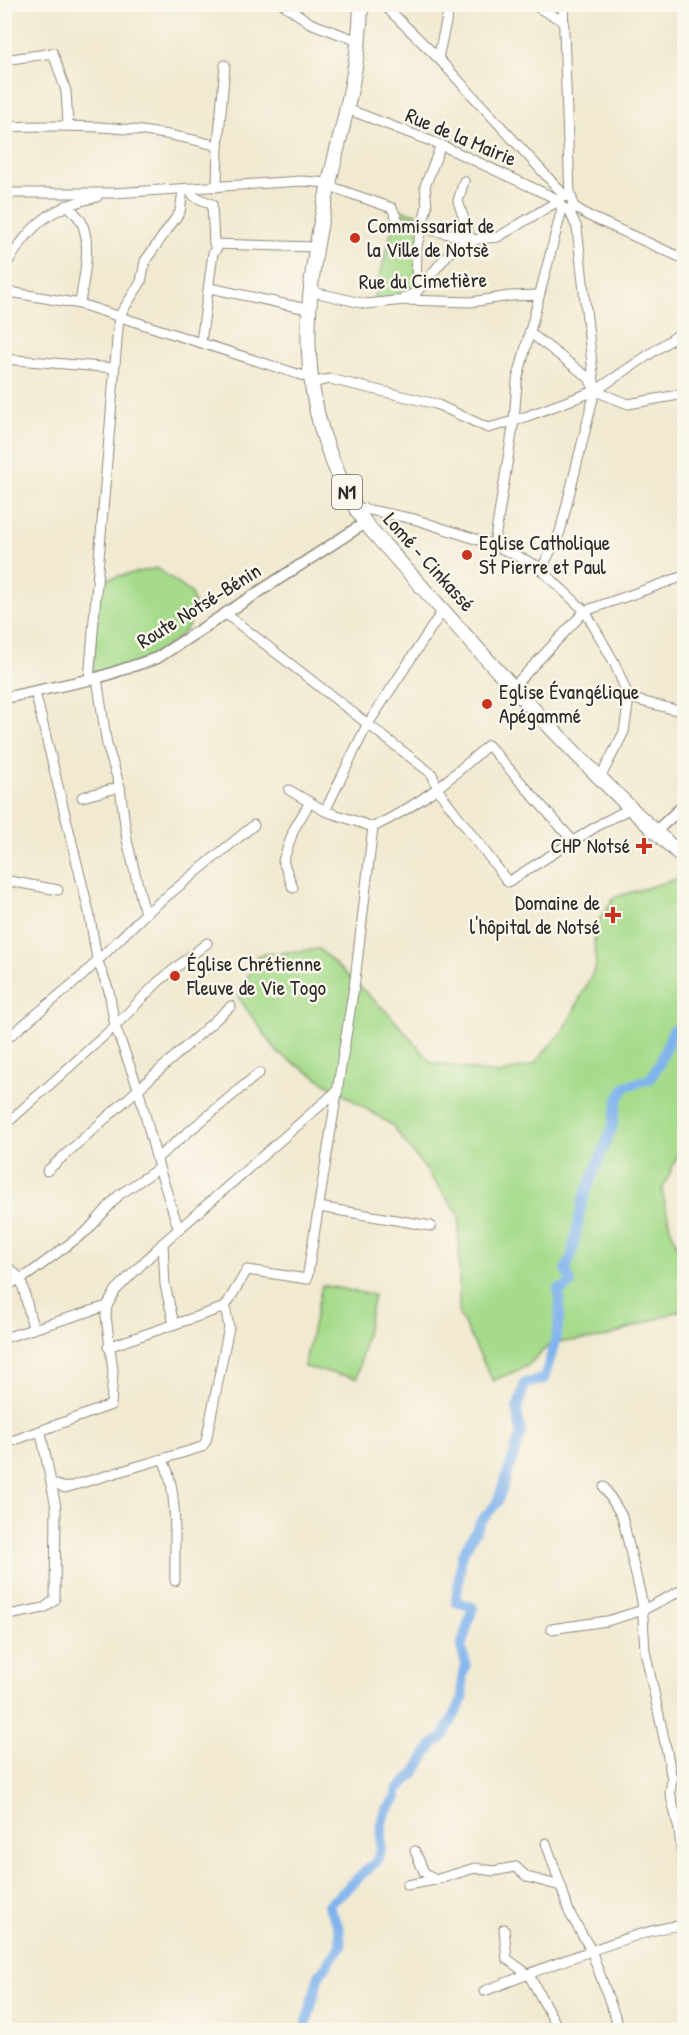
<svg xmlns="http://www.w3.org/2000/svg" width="689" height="2035" viewBox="0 0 689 2035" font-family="'Patrick Hand',sans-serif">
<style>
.green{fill:#a6db8b;stroke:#68835b;stroke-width:1.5}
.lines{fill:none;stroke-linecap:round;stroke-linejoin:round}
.river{stroke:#80b4ed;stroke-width:10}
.minor-casing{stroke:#8e8a7e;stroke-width:11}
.major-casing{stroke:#8e8a7e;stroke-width:13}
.highway-casing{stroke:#8e8a7e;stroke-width:16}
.minor{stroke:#fff;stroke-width:9}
.major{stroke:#fff;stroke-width:10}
.highway{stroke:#fff;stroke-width:14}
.poi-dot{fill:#c8321e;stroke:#fbf7ec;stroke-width:2}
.labels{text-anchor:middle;stroke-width:5;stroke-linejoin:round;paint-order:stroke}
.shield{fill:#fbf7ec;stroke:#696865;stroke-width:1.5}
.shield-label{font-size:20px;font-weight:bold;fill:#2b2b2b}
.street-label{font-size:21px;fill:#2b2b2b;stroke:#fbf7ec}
.poi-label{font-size:21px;fill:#2b2b2b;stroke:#fbf7ec;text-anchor:start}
</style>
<rect width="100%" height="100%" fill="#fbf7ec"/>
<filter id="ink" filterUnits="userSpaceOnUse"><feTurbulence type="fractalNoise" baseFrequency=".0167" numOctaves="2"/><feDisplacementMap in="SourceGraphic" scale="12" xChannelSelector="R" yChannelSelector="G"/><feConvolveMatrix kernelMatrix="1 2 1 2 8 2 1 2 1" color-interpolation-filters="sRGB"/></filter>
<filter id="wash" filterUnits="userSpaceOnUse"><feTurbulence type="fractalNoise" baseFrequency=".008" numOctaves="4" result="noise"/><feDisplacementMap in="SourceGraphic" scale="24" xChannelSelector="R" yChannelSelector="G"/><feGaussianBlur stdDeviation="1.35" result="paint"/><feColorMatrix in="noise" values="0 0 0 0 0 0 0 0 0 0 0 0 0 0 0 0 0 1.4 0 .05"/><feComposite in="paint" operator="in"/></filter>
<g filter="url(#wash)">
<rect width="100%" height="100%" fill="#f1e9d0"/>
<g class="green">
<polygon points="397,209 426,216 415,292 398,298 374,299"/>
<path d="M157,568L191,593L196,610C192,617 189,626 185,631C163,654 124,672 93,674L98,587L106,579Z"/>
<polygon points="684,877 684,1103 682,1145 662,1191 671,1230 684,1262 684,1309 603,1338 551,1343 527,1366 493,1381 459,1314 459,1214 392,1125 278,1053 238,997 258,955 319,949 390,1015 432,1063 498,1074 533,1065 565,1028 596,966 593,928 615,897"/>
<polygon points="322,1285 374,1295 357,1378 304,1367"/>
</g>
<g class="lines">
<path class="river" d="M305,2030L319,1975L341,1946L339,1928L328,1905C346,1891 358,1876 376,1862L381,1850L382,1822L386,1810L397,1798V1790L415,1773L432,1745L443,1737L463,1699L462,1678L466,1664L461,1647L473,1607L456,1602L462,1555L481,1521L497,1503L521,1434L517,1410L525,1383L544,1379C553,1349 564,1321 558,1289L565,1288L571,1283L566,1269L572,1254L582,1202L612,1128L618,1099L626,1086L650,1079L659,1065L673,1030L684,1026"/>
</g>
</g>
<g filter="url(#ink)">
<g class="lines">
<defs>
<g id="minor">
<polyline points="283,4 310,23 361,42"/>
<polyline points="383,4 438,58 565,196 572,198 573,206 567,210 559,205 560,198 565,196"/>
<polyline points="531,4 563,21"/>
<polyline points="563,4 570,197"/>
<polyline points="438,58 450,4"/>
<polyline points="4,60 53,53 66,91 68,124"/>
<polyline points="347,109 441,145 559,200"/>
<path d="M4,127C77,124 148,126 218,146L217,187"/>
<polyline points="218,146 225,65"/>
<polyline points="464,181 458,201 470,238"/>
<polyline points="329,186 392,208 399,223 473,239"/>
<polyline points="188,189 195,197 212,204 214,244 316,247"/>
<polyline points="4,193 114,193 301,181 329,183"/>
<path d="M67,205C72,210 79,216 82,223C92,246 83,280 80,304"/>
<polyline points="573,206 589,216 684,259"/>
<path d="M4,268C31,226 46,208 97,197"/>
<polyline points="210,288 307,309"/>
<polyline points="4,291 80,304 310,378"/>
<polyline points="309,291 366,304 405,300 471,302 510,296 539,295"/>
<polyline points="416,293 417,246 427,206 425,186 441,145"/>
<polyline points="404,298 416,293 454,247 478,239 498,237 558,201"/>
<polyline points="529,332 589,378 595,391 628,404 684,394"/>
<polyline points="201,342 213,253 219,245"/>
<polyline points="4,359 114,368"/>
<polyline points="310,383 330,379 436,404 488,428 514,421 595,391 684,331"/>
<polyline points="355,507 414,519 494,545 536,565 585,611 614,662 629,698 624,732 601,776"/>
<polyline points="494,545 514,421 517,381 562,209"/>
<polyline points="541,570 560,532 595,391 577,228 569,210"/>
<polyline points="226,614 432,774 438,790 508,882 602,823 631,808"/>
<polyline points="97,678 107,745 120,787 127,840 145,914"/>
<polyline points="89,680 119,316 141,282 145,261 180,212 183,190"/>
<polyline points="514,686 585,611 684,576"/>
<polyline points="35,692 89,912 97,959 109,991 115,1026 138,1088 159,1168 179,1230"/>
<polyline points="629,698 684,712"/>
<path d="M289,790L325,811L373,827C420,805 450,779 488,745L573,841"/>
<polyline points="82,797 120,787"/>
<polyline points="325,811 366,727 443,610"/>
<polyline points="4,880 58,890"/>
<polyline points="293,888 283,861 294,829 310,802"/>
<polyline points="4,1041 81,977 145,914 254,825"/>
<polyline points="4,1126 115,1026 158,982 207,943"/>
<polyline points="157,1158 259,1073"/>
<polyline points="47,1171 231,1006"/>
<polyline points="319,1207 431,1226"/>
<polyline points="163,1243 165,1285 174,1324"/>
<polyline points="4,1258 8,1267 21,1279 33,1328"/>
<polyline points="4,1287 29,1274 88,1230 119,1195 159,1168"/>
<polyline points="4,1338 107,1306"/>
<polyline points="108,1347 225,1307 247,1270 307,1279 355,980 373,827"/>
<polyline points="4,1444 111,1405 113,1371 106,1316 107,1306 116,1290 163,1243 338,1090"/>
<path d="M163,1460C179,1490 174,1547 175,1581"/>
<polyline points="51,1483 65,1488 202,1447 206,1441 229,1327 225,1307"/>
<polyline points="604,1487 622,1516 642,1601 645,1651 667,1752 672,1780 670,1792 679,1830 683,1865"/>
<polyline points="4,1616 44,1608 55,1600 56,1507 41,1433"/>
<polyline points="551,1629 607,1621 643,1610 684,1589"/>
<polyline points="546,1843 561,1886"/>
<polyline points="415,1851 424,1872 435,1880 475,1868 493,1871 516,1867 527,1877 561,1886 569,1912 591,1950 620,2030"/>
<polyline points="684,1862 684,1879"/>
<polyline points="407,1885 435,1880"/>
<polyline points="504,1929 507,1959 529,1975 559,2030"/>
<path d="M484,1991C512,1981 665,1918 684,1927"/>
</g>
<g id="major">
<polyline points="4,698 97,678 157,658 365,523"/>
<polyline points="655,832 684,805"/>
</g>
<path id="highway" d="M361,4C360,58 347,110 334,162C303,294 287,402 365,523C467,638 570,755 684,858"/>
</defs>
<use href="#minor" class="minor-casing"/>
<use href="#major" class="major-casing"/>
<use href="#highway" class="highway-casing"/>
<use href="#minor" class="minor"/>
<use href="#major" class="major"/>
<use href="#highway" class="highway"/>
</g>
</g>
<g class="poi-dot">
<circle cx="355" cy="238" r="6"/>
<circle cx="467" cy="555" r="6"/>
<circle cx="487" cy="704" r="6"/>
<path d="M641 837h6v6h6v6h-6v6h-6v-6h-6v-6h6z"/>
<path d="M610 906h6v6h6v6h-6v6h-6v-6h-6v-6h6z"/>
<circle cx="175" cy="976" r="6"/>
</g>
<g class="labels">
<rect class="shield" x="332" y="475" width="30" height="34" rx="4.5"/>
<g class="shield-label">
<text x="347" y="499">N1</text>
</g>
<g class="street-label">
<text transform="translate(461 137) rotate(23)" y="7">Rue de la Mairie</text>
<text transform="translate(423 281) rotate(-1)" y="7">Rue du Cimetière</text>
<text transform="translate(429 562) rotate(48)" y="7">Lomé - Cinkassé</text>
<text transform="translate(199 606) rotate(-32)" y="7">Route Notsé-Bénin</text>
</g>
<g class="poi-label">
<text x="367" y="233">Commissariat de<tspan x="367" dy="24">la Ville de Notsè</tspan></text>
<text x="479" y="550">Eglise Catholique<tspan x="479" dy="24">St Pierre et Paul</tspan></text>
<text x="499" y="699">Eglise Évangélique<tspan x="499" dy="24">Apégammé</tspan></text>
<text x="630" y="853" text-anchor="end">CHP Notsé</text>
<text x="600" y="910" text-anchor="end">Domaine de<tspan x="600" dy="24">l'hôpital de Notsé</tspan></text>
<text x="187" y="971">Église Chrétienne<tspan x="187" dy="24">Fleuve de Vie Togo</tspan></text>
</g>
</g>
<rect width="689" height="2035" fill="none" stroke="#fbf7ec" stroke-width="24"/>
</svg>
